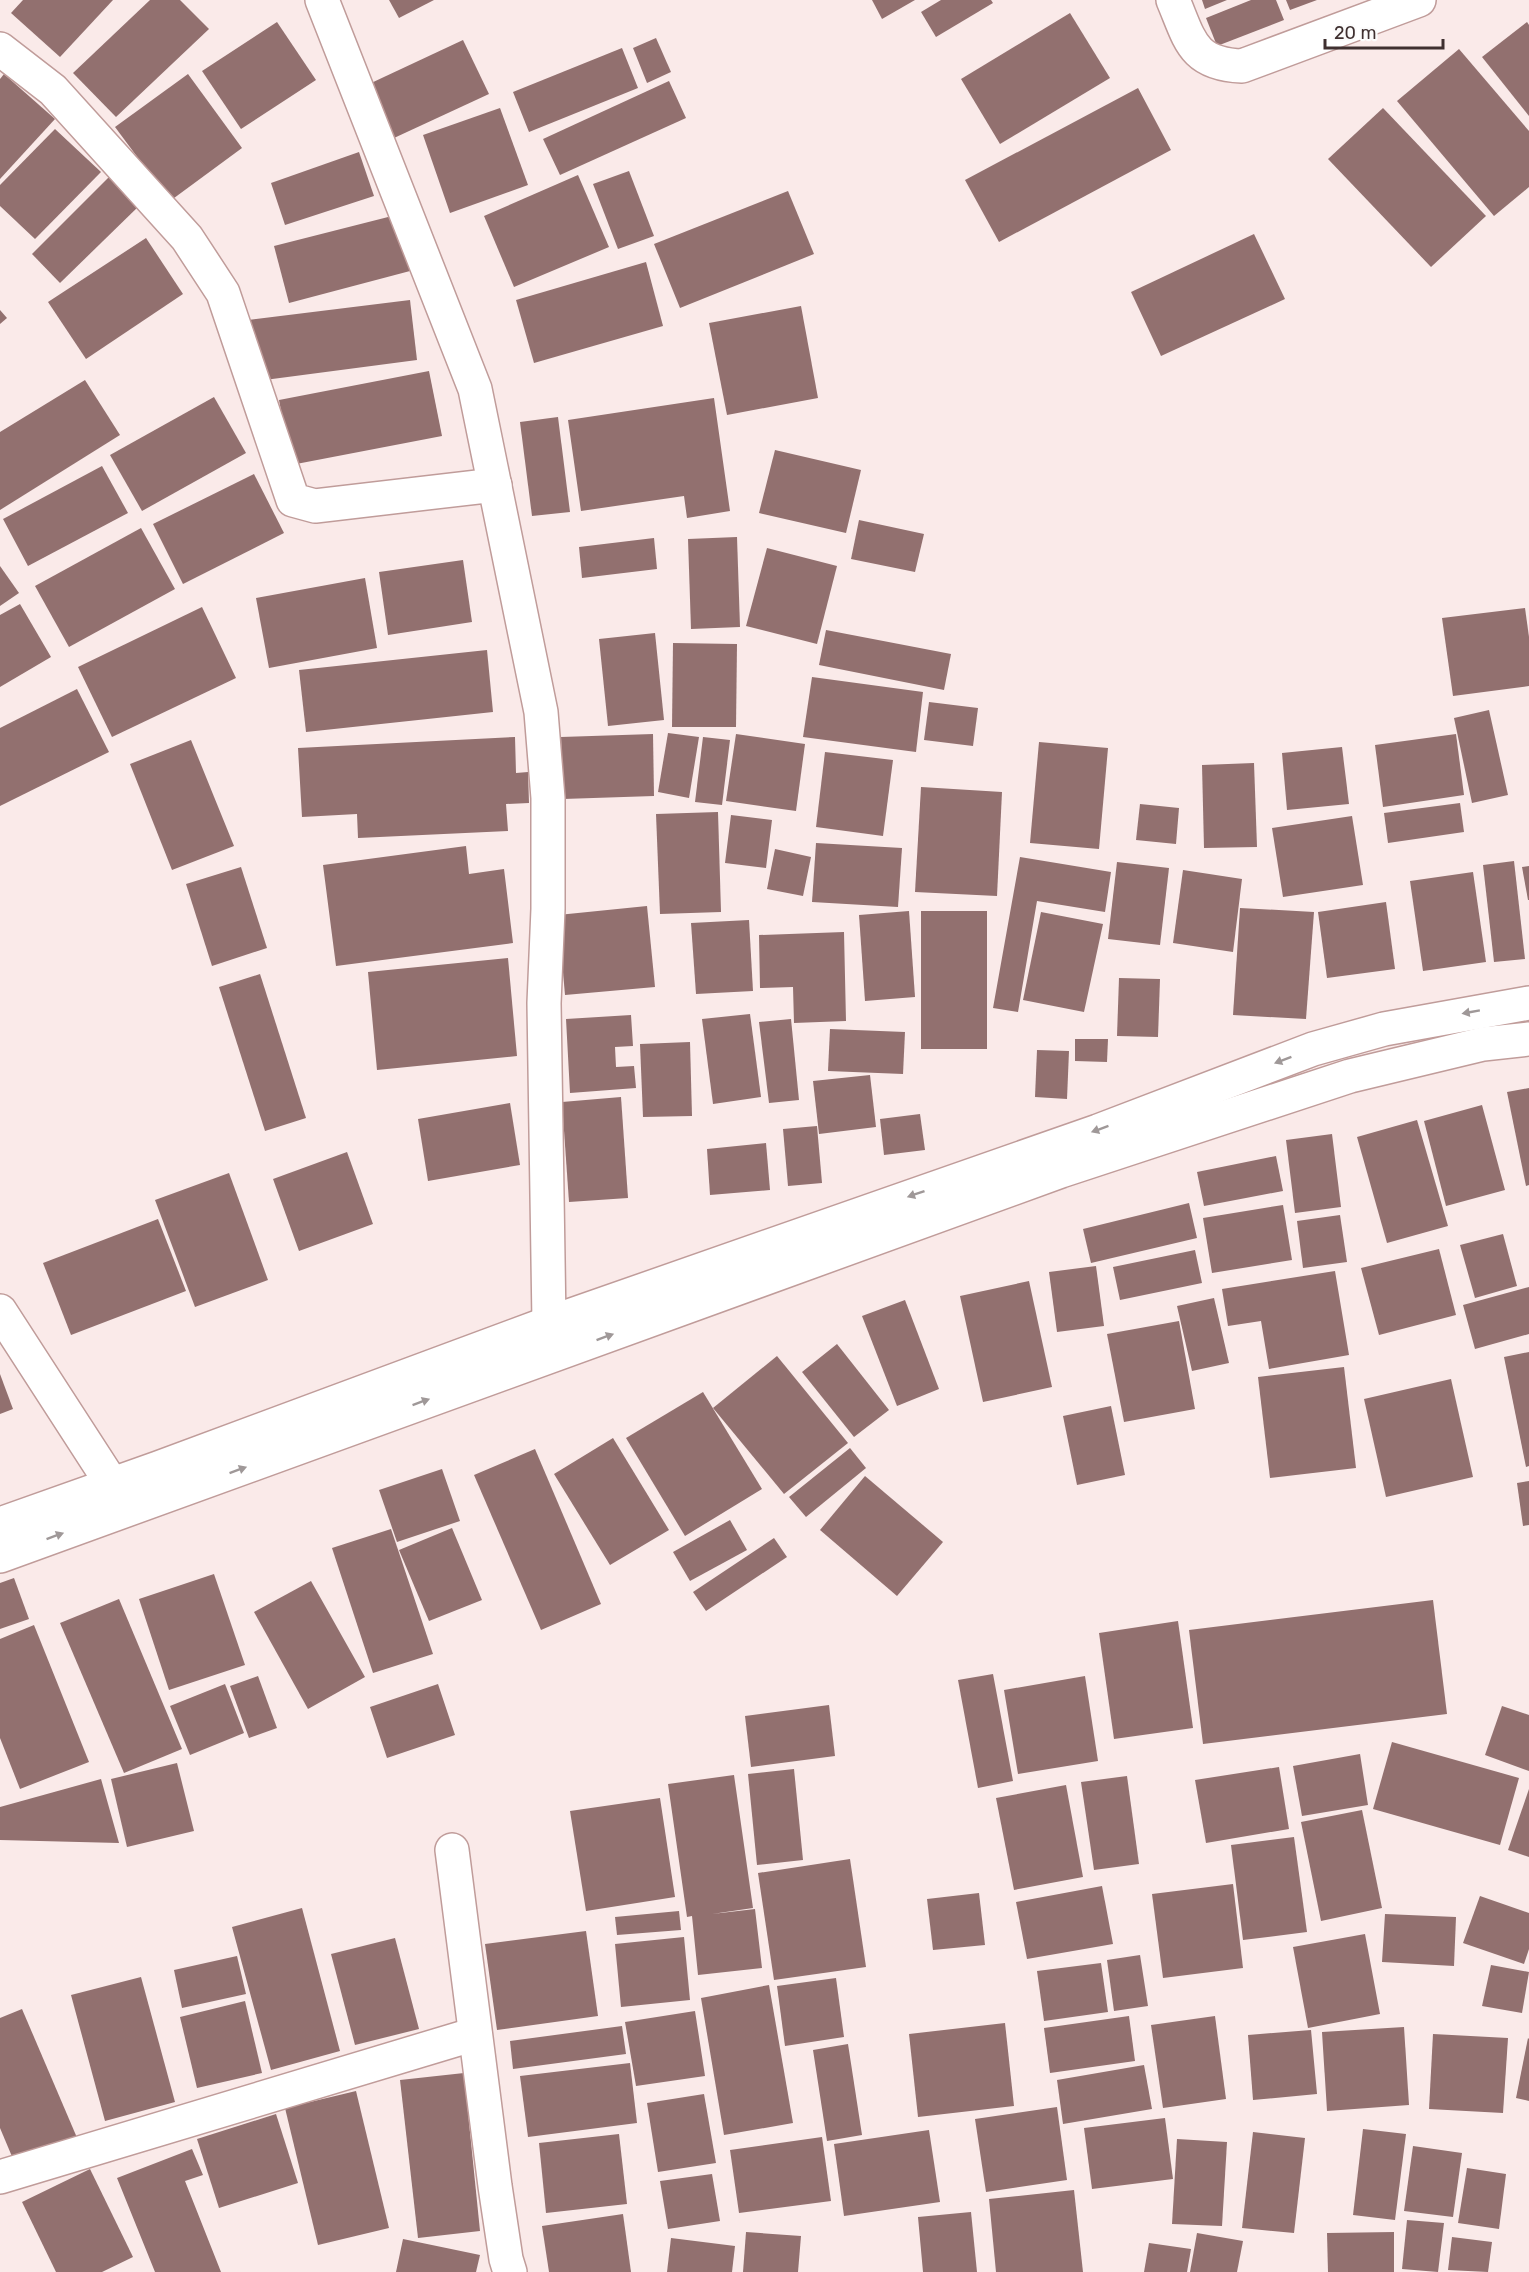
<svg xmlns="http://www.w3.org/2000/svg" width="1529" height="2272" viewBox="0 0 1529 2272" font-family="Rubik,sans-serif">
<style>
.building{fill:#92706f}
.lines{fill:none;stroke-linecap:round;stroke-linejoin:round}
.minor-casing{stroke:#c09c9a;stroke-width:36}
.secondary-casing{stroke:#c09c9a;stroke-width:36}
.minor{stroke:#fff;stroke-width:33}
.secondary{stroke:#fff;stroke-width:33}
.oneway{fill:#9f9898}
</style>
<rect width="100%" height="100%" fill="#faeae9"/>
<g class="building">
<polygon points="23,0 113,0 60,57 11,13"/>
<polygon points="150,0 180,0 209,29 116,117 73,73"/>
<polygon points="389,0 434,0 399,18"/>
<polygon points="872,0 915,0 882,19"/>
<polygon points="941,0 991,0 993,3 936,37 921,12"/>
<polygon points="1202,0 1227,0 1205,9"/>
<polygon points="1251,0 1276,0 1284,20 1217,46 1206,18"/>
<polygon points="1286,0 1317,0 1290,10"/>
<polygon points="1070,13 1110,78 1000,144 961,79"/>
<polygon points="277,22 316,80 241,129 202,71"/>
<polygon points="1527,22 1529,25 1529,116 1482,57"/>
<polygon points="656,38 671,72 647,83 633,48"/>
<polygon points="463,40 489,94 394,138 369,84"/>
<polygon points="622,48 638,88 529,132 513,92"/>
<polygon points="1459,49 1529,131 1529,187 1494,216 1397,101"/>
<polygon points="4,74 55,119 0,179 0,79"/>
<polygon points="188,74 242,148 170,201 115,127"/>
<polygon points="669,81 686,118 560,175 543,139"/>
<polygon points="1138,88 1171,150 999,242 965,180"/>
<polygon points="500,108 528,185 450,213 423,135"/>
<polygon points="1383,108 1486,216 1431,267 1328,159"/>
<polygon points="55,129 101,172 35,239 0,206 0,185"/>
<polygon points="359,152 374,196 285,225 271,183"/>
<polygon points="629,171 654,236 618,249 593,184"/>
<polygon points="111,175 141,204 60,283 32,254"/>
<polygon points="578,175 609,247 514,287 484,216"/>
<polygon points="788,191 814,254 680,308 654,244"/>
<polygon points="396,215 410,271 289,303 274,246"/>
<polygon points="1254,234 1285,299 1161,356 1131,292"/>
<polygon points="146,238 183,294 86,359 48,302"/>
<polygon points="646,262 663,326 534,363 516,300"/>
<polygon points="410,300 417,360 257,381 248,320"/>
<polygon points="801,306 818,398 727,415 709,323"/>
<polygon points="0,310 7,318 0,324"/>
<polygon points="429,371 442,436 291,465 279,400"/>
<polygon points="85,380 120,435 0,510 0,432"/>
<polygon points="214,397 246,453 142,511 110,455"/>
<polygon points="714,398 730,511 687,518 684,496 581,511 568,420"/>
<polygon points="558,417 570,512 532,516 520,422"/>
<polygon points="775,450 861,470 846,533 759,513"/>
<polygon points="102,466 128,513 28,566 3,519"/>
<polygon points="254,474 284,533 183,584 153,524"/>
<polygon points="859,520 924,534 915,572 851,559"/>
<polygon points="141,528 175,589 69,647 35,586"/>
<polygon points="737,537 740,627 691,629 688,539"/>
<polygon points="654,538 657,569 582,578 579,547"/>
<polygon points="767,548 837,566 817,644 746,626"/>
<polygon points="463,560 472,622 388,635 379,572"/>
<polygon points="0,566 19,593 0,606"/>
<polygon points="365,578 377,648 269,668 256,598"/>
<polygon points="20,604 51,657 0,687 0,615"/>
<polygon points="202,607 236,678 112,737 78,667"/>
<polygon points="1525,608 1529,637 1529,686 1453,696 1442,618"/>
<polygon points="826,630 951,654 944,690 819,665"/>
<polygon points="655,633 664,720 608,726 599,639"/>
<polygon points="673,643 737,644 736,727 672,727"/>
<polygon points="487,650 493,712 306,732 299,670"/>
<polygon points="812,677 923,692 916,752 803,737"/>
<polygon points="77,689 109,752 0,806 0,728"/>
<polygon points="929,702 978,708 973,746 924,740"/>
<polygon points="1489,710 1508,795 1472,803 1454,718"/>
<polygon points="668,733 699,737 689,798 658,792"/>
<polygon points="653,734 654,796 563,799 561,737"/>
<polygon points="736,734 805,744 796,811 726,801"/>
<polygon points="1456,734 1464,795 1383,807 1375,745"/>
<polygon points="515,737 516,773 528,772 529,803 506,804 508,831 358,838 357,814 302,817 298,748"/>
<polygon points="703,737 730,740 722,805 695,802"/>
<polygon points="191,740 234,846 172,870 130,764"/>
<polygon points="1039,742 1108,748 1099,849 1030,843"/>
<polygon points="1342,747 1349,804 1287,810 1282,753"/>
<polygon points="825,752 893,760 883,836 816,827"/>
<polygon points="1254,763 1257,847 1204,848 1202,765"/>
<polygon points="921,787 1002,792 997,896 915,892"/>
<polygon points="1460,803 1464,832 1388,843 1384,813"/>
<polygon points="1140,804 1179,808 1176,844 1136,840"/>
<polygon points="718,812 721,912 660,914 656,814"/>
<polygon points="731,815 772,820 766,868 725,863"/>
<polygon points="1352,816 1363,885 1283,897 1272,828"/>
<polygon points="816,843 902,848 898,907 812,902"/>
<polygon points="466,846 469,874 504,869 513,943 336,966 323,865"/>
<polygon points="775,849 811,857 803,896 767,889"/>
<polygon points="1020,857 1111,872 1105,912 1037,901 1018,1012 993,1008"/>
<polygon points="1514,861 1525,959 1494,962 1483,865"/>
<polygon points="1117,862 1169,868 1160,945 1108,939"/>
<polygon points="1529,866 1529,900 1528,900 1522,867"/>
<polygon points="241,867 267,948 212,966 186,884"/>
<polygon points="1183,870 1242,879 1233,952 1173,943"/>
<polygon points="1473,872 1486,962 1423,971 1410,881"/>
<polygon points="1386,902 1395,969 1327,978 1318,912"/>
<polygon points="647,906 655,987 565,995 558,915"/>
<polygon points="1240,908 1314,912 1306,1019 1233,1015"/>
<polygon points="909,911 915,997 865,1001 859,915"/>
<rect x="921" y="911" width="66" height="138"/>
<polygon points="1041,912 1103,924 1084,1012 1023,1000"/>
<polygon points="749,920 753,991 696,994 691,923"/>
<polygon points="844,932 846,1021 794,1023 793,987 760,988 759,935"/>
<polygon points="508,958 517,1056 377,1070 368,972"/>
<polygon points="260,974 306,1118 265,1131 219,987"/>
<polygon points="1119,978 1160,979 1158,1037 1117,1036"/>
<polygon points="750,1014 761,1097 713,1104 702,1019"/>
<polygon points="631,1015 633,1046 615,1047 616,1067 634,1066 636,1088 570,1093 566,1019"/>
<polygon points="791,1019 799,1100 769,1103 759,1022"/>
<polygon points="830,1029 905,1032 903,1074 828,1071"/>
<polygon points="1075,1039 1108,1039 1107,1062 1075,1061"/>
<polygon points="690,1042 692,1116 643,1117 640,1044"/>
<polygon points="1037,1050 1069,1051 1067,1099 1035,1097"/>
<polygon points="870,1075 876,1127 819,1134 813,1081"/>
<polygon points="1529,1088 1529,1185 1526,1186 1507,1092"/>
<polygon points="621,1097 628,1198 569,1202 562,1102"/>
<polygon points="510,1103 520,1165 428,1181 418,1119"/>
<polygon points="1482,1105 1505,1190 1446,1206 1424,1121"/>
<polygon points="920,1114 925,1150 884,1155 880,1119"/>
<polygon points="1417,1120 1448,1226 1387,1243 1357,1137"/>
<polygon points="817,1126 822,1183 788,1186 783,1129"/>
<polygon points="1332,1134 1341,1207 1295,1213 1286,1140"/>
<polygon points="766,1143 770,1190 710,1195 707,1149"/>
<polygon points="347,1152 373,1224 299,1251 273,1179"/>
<polygon points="1276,1156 1283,1191 1204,1206 1197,1172"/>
<polygon points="229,1173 268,1280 195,1307 155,1200"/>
<polygon points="1189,1203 1197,1238 1091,1263 1083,1229"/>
<polygon points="1283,1205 1292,1260 1212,1273 1203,1218"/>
<polygon points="1340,1215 1347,1262 1303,1268 1297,1221"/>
<polygon points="158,1219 186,1291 71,1335 43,1263"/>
<polygon points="1503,1234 1517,1286 1475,1298 1460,1245"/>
<polygon points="1439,1249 1456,1315 1379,1335 1361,1268"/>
<polygon points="1195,1250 1202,1283 1120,1300 1113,1267"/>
<polygon points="1096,1266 1104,1326 1057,1332 1049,1272"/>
<polygon points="1335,1271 1349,1355 1269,1369 1261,1321 1228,1326 1222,1289"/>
<polygon points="1029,1281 1052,1387 983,1402 960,1296"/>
<polygon points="1529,1287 1529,1334 1475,1349 1463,1305"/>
<polygon points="1214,1298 1229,1363 1192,1371 1177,1306"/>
<polygon points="905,1300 939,1389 897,1406 862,1316"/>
<polygon points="1179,1321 1195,1409 1124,1422 1107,1334"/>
<polygon points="837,1344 889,1410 854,1437 802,1372"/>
<polygon points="1529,1352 1529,1466 1526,1467 1504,1357"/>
<polygon points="777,1356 848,1443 784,1494 713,1408"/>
<polygon points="1344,1367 1356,1468 1270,1478 1258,1377"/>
<polygon points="0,1374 13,1409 0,1414"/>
<polygon points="1451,1379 1473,1477 1386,1497 1364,1399"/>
<polygon points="703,1392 762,1489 685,1536 626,1438"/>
<polygon points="1111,1406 1125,1475 1077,1485 1063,1416"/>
<polygon points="613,1438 669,1530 610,1565 554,1474"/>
<polygon points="850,1448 866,1468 806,1517 789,1497"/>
<polygon points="535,1449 601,1604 541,1630 474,1475"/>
<polygon points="442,1469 460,1521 397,1542 379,1490"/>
<polygon points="865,1476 943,1542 897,1596 820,1530"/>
<polygon points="1529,1481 1529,1525 1523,1526 1517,1483"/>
<polygon points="730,1520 747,1550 690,1581 673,1552"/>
<polygon points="452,1528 482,1600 429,1621 399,1550"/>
<polygon points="391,1529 433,1654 373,1673 332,1548"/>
<polygon points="774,1538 787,1557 706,1611 693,1592"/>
<polygon points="214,1574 245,1665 169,1690 139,1599"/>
<polygon points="14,1578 29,1619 0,1629 0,1583"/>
<polygon points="311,1581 365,1677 308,1709 254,1612"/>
<polygon points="119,1599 182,1749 124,1773 60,1623"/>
<polygon points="1433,1600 1447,1714 1203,1744 1189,1630"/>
<polygon points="1178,1621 1193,1728 1114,1739 1099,1633"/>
<polygon points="34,1625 89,1762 20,1789 0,1738 0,1639"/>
<polygon points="993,1674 1013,1781 978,1788 958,1680"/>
<polygon points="258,1676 277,1728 249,1738 230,1686"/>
<polygon points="1085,1676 1098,1761 1018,1774 1004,1690"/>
<polygon points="225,1684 244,1733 190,1755 170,1706"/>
<polygon points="438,1684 455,1735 387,1758 370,1707"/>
<polygon points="829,1705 835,1756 751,1767 745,1716"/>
<polygon points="1502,1706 1529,1715 1529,1771 1485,1755"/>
<polygon points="1392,1742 1519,1778 1500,1845 1373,1809"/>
<polygon points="1360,1754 1368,1805 1302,1816 1293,1766"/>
<polygon points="177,1763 194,1831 127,1847 111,1779"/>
<polygon points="1279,1767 1289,1829 1206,1843 1195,1780"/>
<polygon points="794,1769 803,1860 757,1865 748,1774"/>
<polygon points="734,1775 753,1908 712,1914 755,1909 762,1968 698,1975 692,1916 687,1917 668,1784"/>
<polygon points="1127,1776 1139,1864 1094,1870 1081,1782"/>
<polygon points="101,1779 119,1843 0,1840 0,1807"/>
<polygon points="1066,1785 1083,1877 1014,1890 996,1798"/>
<polygon points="1529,1789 1529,1857 1508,1850"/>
<polygon points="660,1798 675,1897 586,1911 570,1811"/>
<polygon points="1362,1810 1382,1908 1321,1921 1301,1822"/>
<polygon points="1294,1837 1307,1932 1243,1940 1231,1845"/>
<polygon points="850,1859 866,1967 774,1980 758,1873"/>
<polygon points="1233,1884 1243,1968 1163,1978 1152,1894"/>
<polygon points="1102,1886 1113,1944 1027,1959 1016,1902"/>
<polygon points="979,1893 985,1945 933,1950 927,1899"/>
<polygon points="1480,1896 1529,1913 1529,1949 1524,1964 1463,1943"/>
<polygon points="302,1908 340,2051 271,2070 232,1927"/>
<polygon points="679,1911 681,1930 617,1935 615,1917"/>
<polygon points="1385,1914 1456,1917 1454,1966 1382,1962"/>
<polygon points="586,1931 598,2016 497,2030 485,1944"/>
<polygon points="1365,1934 1380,2014 1308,2028 1293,1947"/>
<polygon points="684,1937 690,2000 621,2007 615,1944"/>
<polygon points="395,1938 419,2029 355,2045 331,1954"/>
<polygon points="1140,1955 1148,2006 1114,2011 1107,1960"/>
<polygon points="237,1956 246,1994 182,2008 174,1970"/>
<polygon points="1101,1963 1108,2012 1044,2021 1037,1971"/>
<polygon points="1491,1965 1529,1972 1522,2013 1482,2006"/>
<polygon points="141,1977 175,2102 105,2121 71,1995"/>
<polygon points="836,1978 844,2037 785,2046 777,1986"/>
<polygon points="769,1985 793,2123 724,2135 701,1998"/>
<polygon points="245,2001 262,2073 197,2088 180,2017"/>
<polygon points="22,2009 78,2140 16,2166 0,2128 0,2018"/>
<polygon points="695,2011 705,2076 636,2086 625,2022"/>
<polygon points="1129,2016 1135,2061 1050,2073 1044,2028"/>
<polygon points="1215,2016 1226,2099 1163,2108 1151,2025"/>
<polygon points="1005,2023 1014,2106 918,2117 909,2034"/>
<polygon points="622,2026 626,2054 513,2069 510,2041"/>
<polygon points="1404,2027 1409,2105 1327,2111 1322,2032"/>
<polygon points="1311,2030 1317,2094 1253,2100 1248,2035"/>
<polygon points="1433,2034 1508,2038 1503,2113 1429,2109"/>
<polygon points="1528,2038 1529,2039 1529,2101 1516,2098"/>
<polygon points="848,2044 862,2135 827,2141 813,2050"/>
<polygon points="630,2063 637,2123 528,2137 520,2076"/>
<polygon points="1144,2065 1152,2109 1063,2124 1057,2080"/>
<polygon points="464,2073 480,2231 418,2238 400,2080"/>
<polygon points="356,2091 389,2228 318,2245 285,2108"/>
<polygon points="704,2094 716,2163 658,2172 647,2103"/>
<polygon points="1057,2107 1067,2180 986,2192 975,2119"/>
<polygon points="276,2114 298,2183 219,2208 197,2139"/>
<polygon points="1165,2118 1173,2179 1092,2189 1084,2128"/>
<polygon points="1363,2129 1406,2134 1395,2220 1353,2215"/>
<polygon points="929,2130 940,2202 844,2216 834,2144"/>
<polygon points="1253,2132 1305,2138 1294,2233 1242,2228"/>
<polygon points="619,2134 627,2204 546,2213 539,2143"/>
<polygon points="822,2137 831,2201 739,2213 730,2150"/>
<polygon points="1177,2139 1227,2142 1222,2226 1172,2224"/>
<polygon points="1413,2146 1462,2153 1453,2217 1404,2211"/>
<polygon points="192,2149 203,2175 185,2181 221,2272 155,2272 117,2178"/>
<polygon points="1467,2168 1506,2174 1499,2229 1458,2223"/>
<polygon points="90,2169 133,2257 102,2272 56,2272 22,2202"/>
<polygon points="712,2174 720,2221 668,2229 660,2181"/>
<polygon points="1074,2190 1083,2272 996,2272 989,2199"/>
<polygon points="971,2212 977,2272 923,2272 918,2217"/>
<polygon points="623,2214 631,2272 549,2272 542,2226"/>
<polygon points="1407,2220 1444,2223 1438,2272 1402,2269"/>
<polygon points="746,2232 801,2236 798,2272 743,2272"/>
<polygon points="1394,2232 1394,2272 1328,2272 1327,2233"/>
<polygon points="1197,2233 1243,2241 1237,2272 1190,2272"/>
<polygon points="1452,2237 1492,2242 1488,2272 1448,2270"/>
<polygon points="671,2238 735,2246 732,2272 667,2272"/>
<polygon points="403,2239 480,2255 476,2272 396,2272"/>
<polygon points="1149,2243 1191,2249 1187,2272 1144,2272"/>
</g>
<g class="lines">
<defs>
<g id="minor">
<polyline points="322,0 475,389 541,712 548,798 548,909 544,1003 549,1323"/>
<path d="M1173,0C1190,40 1192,64 1242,66L1419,0"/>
<polyline points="0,49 53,90 187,238 223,293 293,500 315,506 495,485"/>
<polyline points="0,1311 112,1484"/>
<polyline points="452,1850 495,2186 506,2259 510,2272"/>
<polyline points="0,2177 475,2034"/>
</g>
<g id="secondary">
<polyline points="0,1524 158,1468 549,1323 1098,1131 1313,1049 1384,1029 1529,1003"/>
<polyline points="0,1556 1061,1171 1350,1076 1483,1044 1529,1039"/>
</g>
</defs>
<use href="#minor" class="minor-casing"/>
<use href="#secondary" class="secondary-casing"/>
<use href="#minor" class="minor"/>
<use href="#secondary" class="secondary"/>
</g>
<defs><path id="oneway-solid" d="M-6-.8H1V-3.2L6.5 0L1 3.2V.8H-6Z" transform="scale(1.5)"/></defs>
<g class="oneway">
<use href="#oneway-solid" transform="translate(1471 1012) rotate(170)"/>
<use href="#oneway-solid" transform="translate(1283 1060) rotate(159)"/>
<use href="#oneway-solid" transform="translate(1100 1129) rotate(160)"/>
<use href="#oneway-solid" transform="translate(916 1194) rotate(161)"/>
<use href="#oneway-solid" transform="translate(605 1337) rotate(-20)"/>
<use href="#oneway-solid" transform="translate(421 1402) rotate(-20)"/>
<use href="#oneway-solid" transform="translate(238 1470) rotate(-20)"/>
<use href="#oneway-solid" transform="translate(55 1536) rotate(-20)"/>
</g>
<path d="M1325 39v9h118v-9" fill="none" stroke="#3f3030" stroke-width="3"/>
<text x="1334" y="39" font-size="18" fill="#3f3030" stroke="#fcfcfc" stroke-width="4.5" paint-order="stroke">20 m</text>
</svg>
